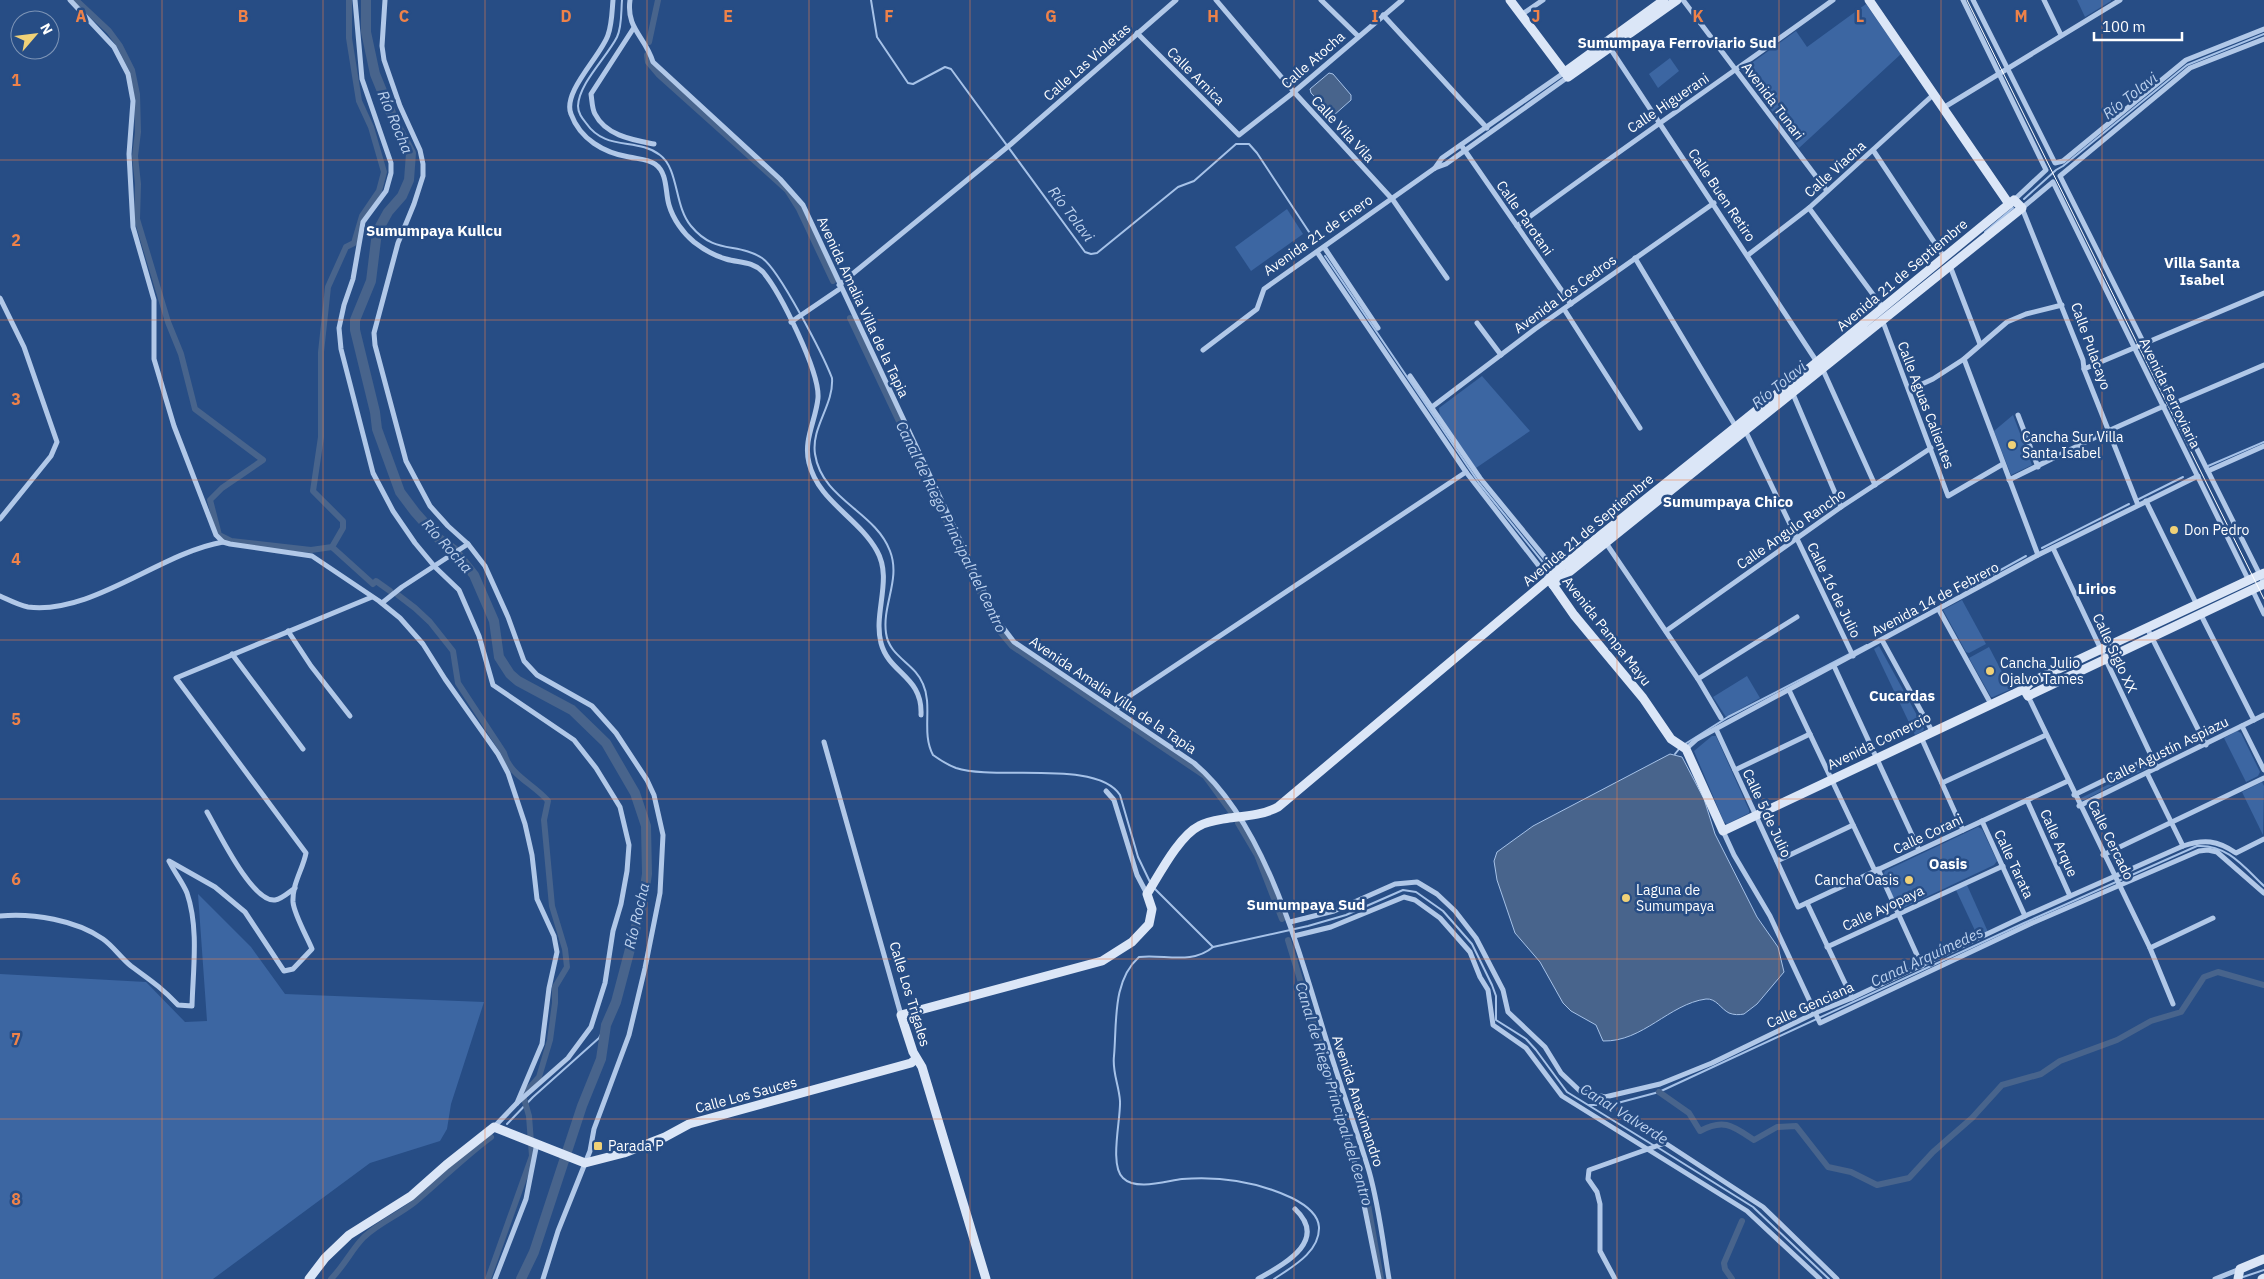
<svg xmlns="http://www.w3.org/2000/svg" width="2264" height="1279" viewBox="0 0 2264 1279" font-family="'IBM Plex Sans',sans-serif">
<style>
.green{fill:#3c66a2}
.water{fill:#48648c;stroke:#a6c2e8}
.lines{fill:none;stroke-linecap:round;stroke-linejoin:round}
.stream{stroke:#a6c2e8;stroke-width:2}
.canal{stroke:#48648c;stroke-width:6}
.river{stroke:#48648c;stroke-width:10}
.street{stroke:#b1c8e8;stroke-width:5}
.secondary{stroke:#dbe6f7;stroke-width:9}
.tram{stroke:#fff;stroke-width:1}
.grid{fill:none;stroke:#ee8249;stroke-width:1;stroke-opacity:0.55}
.poi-dot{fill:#f0d177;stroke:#274d85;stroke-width:2}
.labels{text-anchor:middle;stroke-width:5;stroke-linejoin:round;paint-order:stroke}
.street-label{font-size:14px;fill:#fff;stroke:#274d85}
.poi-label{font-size:14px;fill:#fff;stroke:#274d85;text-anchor:start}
.neighbourhood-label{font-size:15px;font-weight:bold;fill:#fff;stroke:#274d85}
.water-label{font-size:15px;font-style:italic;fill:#bdd2ef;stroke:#274d85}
.grid-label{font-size:16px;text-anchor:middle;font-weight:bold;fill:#ee8249;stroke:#274d85;stroke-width:5;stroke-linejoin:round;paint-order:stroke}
</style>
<rect width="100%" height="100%" fill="#274d85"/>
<g class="green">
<polygon points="2077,0 2111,0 2111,1 2085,17"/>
<polygon points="1866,4 1901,54 1799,148 1742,70 1796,31 1807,47"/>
<polygon points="1670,58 1679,71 1658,88 1649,74"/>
<polygon points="1287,209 1303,234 1251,271 1235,247"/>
<polygon points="1482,376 1530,431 1476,468 1440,416 1439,408"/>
<polygon points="2013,415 2032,465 2011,475 1994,431"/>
<polygon points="1962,600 1986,644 1969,653 1966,652 1943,610"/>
<polygon points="1879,646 1924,728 1923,731 1915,735 1874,649"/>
<polygon points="1989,647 2011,689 1993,697 1991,697 1969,658"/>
<polygon points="1747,676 1760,698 1726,717 1713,697"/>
<polygon points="2237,731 2241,733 2260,772 2258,776 2246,782 2224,738"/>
<polygon points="1712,736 1716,736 1749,810 1749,813 1727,824 1724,822 1694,751"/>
<polygon points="2152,763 2153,765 2080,802 2079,799"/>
<polygon points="2262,782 2264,786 2263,835 2242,792"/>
<polygon points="1978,827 1982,829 1997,861 1994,865 1903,908 1897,906 1883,875 1885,871"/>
<polygon points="1967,885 1988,932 1978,937 1956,890"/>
<polygon points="198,894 251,947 285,994 484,1002 451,1104 447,1129 440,1141 370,1163 213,1279 0,1279 0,974 146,982 185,1022 207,1021"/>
</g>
<g class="water">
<polygon points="1329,73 1333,74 1351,95 1351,100 1333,116 1311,93 1310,89"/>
<path d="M1670,754L1682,757L1704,799L1715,834L1757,917L1778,947L1784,972L1757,1004L1744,1014C1739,1015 1734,1015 1729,1013C1721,1009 1716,998 1706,999C1669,1004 1643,1042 1603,1041L1596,1025L1571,1011L1563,1003L1540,962L1515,933L1497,880L1494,861L1497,852L1533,826Z"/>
</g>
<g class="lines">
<g class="stream">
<path d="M622,0C621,12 622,27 617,37C607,57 579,83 578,106C578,113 582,118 586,123C606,152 637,137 660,155C679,169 674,206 691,226C715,255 737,242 762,258C779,269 823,355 832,378C834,405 811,427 815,454C822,500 875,511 890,551C901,579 882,605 886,633C889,657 915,663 923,684C933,706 921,733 933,755C940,760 948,765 956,768C996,781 1097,759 1120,795L1138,857L1150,882"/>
<polyline points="871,0 877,37 908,83 913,84 945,67 951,69 1085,252 1091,254 1097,253 1178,187 1194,181 1236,144 1249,144 1257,153 1315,241"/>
<polyline points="2024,199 2056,170 2063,166 2187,65 2264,34"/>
<polyline points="1985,232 2013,208"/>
<polyline points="1325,256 1479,483 1550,571"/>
<polyline points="2208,466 2264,442"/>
<polyline points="2139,499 2183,477"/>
<polyline points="2042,548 2129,504"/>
<polyline points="1968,588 2026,556"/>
<polyline points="1685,744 1728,717 1867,645"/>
<polyline points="1675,754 1679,749"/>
<polyline points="1154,888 1213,947"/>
<polyline points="1213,947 1308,926 1346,915 1403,890 1416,892 1443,911 1472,944 1492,985 1496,996 1496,1020 1526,1039 1536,1050 1567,1092 1653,1145"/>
<path d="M1213,947C1192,965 1164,954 1139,957C1112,981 1117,1023 1114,1056C1112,1072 1119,1085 1120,1101C1121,1119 1109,1165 1123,1178C1136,1191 1166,1181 1182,1179C1220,1176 1258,1182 1292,1198C1304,1204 1318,1213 1319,1227C1320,1252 1292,1267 1274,1279"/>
<path d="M1589,1105H1610L1659,1092L2024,923L2197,846C2227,844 2244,867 2264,886"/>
<polyline points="507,1124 533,1097 599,1038 606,1025"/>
<polyline points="1657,1147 1753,1207 1829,1279"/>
<polyline points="2243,1277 2264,1270"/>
</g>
<g class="canal">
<polyline points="76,0 109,31 120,46 132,70 137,94 138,132 135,156 138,184 137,219 168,322 181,354 195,409 263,460 222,488 210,500 219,535 231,541 311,550 332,547"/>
<polyline points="349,0 349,38 359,101 371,127 384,172 379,191 362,216 354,243 346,247 328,287 321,352 321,437 313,491 343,521 343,528 332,547 373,584 376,581 390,591"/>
<polyline points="649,42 658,0"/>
<polyline points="647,55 648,62 659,75 787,190 799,209 833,281"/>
<polyline points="850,318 997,628 1012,646 1205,776 1232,813"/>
<path d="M398,595L415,608L430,622L453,651L458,683L504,753C510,776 534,784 548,801L544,820L552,906L565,949L567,967L555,987V1003L550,1040L539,1077L523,1095L529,1116L532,1156L488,1279"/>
<polyline points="1238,823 1257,855 1282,919"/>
<polyline points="1288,940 1324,1058"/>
<path d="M1659,1092L1689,1113L1700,1131C1724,1118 1733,1126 1754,1140L1777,1127L1796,1126L1828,1167L1851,1172L1877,1185L1909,1178L1933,1152L1972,1118L2002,1085L2041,1074L2060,1061L2117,1040L2151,1021L2181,1012L2204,977L2218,972L2264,985"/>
<polyline points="1358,1165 1366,1193 1381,1279"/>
<path d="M331,1279C344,1266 352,1249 364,1237C380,1222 399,1215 415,1202C441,1180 464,1157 491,1137"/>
<polyline points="1732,1279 1725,1269 1724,1263 1742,1221"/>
</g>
<polyline class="river" points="366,0 366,32 375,74 395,123 411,153 409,180 402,196 388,212 377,232 371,281 355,320 355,330 375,412 377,429 400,492 415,512 438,538 454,550 474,575 494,621 499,657 510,674 518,681 572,710 606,743 635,793 646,826 647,874 643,900 616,1002 606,1025 601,1059 582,1106 534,1252 521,1279"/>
<g class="street">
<polyline points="70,0 114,47 128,74 133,101 129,154 133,227 154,300 154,359 174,426 216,535 223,542 230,544 312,556 379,601 400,618 423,644 445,679 498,754 508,773 525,824 532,855 537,899 554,936 557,952 549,988 542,1044 517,1103"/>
<polyline points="355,0 362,79 391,163 391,173 386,191 363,222 353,279 344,305 339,328 341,349 373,473 393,511 415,543 435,567 459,590 479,636 493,685 574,740 596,768 620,807 629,845 627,871 621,904 613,931 605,983 591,1027 568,1058 517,1103 494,1127"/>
<polyline points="385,0 382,46 384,60 400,106 420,150 423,164 423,176 414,204 398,243 374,333 375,345 406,461 430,506 448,526 468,544 485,566 508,617 524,661 537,675 592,706 616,733 647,780 654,795 663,835 660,893 645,968 629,1035 594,1129 590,1151 558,1231 543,1279"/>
<path d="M613,0C612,11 612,24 608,35C601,56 562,92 571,114C580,139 604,153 629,157C638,159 648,159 655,164C668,173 665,192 669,205C673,219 683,233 694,242C703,249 715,256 726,259C739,263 752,261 763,272C780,292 820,372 818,398C816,420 803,440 809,463C818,501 859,518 877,551C893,579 873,613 881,643C889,674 923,676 921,715"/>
<path d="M630,0C626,29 645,36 653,62L780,179L803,205L998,621L1014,642L1194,763C1266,823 1300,955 1327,1042C1340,1085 1356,1128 1369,1171C1379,1206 1383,1243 1389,1279"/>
<polyline points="1216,0 1294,92 1393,200 1447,278"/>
<polyline points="1321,0 1358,36"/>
<polyline points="1683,0 1827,191"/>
<polyline points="1963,0 2046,170 2014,200"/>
<polyline points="1973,0 2055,163 2063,161 2186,60 2264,29"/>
<polyline points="2044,0 2061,35"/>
<polyline points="1383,15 1487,128"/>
<polyline points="1521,15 1543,0"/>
<path d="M633,29L591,94C592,100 592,109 595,114C606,136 634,140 654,144"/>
<polyline points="1137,33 1239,135 1294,92 1402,0"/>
<polyline points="2264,39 2190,68 2060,176 2264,583"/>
<polyline points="1608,45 1817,362"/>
<polyline points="1943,108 2120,0"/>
<polyline points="1461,145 1571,304"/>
<polyline points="1873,150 1944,257"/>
<polyline points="1435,168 1442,158 1565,72"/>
<polyline points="1809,208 1883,308"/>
<path d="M1517,226C1621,149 1728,76 1833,0"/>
<polyline points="1324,247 1378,328"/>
<polyline points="1317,252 1466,472 1549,579"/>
<polyline points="1748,255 1809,208 1933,95"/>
<polyline points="1635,258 1736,427"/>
<polyline points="1950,266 1980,344"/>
<polyline points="839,285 1011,144 1176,0"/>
<polyline points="0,298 24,347 57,442 51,456 0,519"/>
<polyline points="1564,309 1640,428"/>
<polyline points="791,322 841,288"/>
<polyline points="1883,322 1948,496 2003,464"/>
<polyline points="1477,323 1501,355"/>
<polyline points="1203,350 1257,309 1264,289 1435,168 1446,164 1568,77"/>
<polyline points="1964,359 2038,555"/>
<polyline points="2084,369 2264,293"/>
<polyline points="1823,370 1875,485"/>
<polyline points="1410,376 1480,478 1556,571"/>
<polyline points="1909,390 1933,379 1964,359 2007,322 2026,314 2062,305"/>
<polyline points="1793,394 1841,507"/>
<polyline points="2175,403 2264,365"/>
<polyline points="1432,407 1535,329 1714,203"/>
<polyline points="2018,415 2038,467"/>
<polyline points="1746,432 1853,656"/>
<polyline points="2208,471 2264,446"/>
<polyline points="2009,480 2108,431 2164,406"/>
<polyline points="2146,501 2197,605"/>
<polyline points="2138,505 2084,369 2083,360 2022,208 2053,182 2249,581"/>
<polyline points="1606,543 1698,679 1721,718"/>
<polyline points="2053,548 2157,768"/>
<polyline points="2252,589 2264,614"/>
<path d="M0,596C9,600 18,605 28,607C92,615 160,553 223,542"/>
<polyline points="382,603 402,587 468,544"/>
<polyline points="1939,610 1991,704"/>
<polyline points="2200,613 2254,720"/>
<polyline points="2147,628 2206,745"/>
<polyline points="288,631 311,666 350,716"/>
<polyline points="1666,631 1841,507 1931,448"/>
<polyline points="1882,640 1932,731"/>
<polyline points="232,654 303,749"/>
<polyline points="1834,666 1919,850"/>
<polyline points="1698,679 1797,617"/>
<polyline points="1789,690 1875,871"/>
<polyline points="2028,696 2150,948 2173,1004"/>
<polyline points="1116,710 1122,701 1466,472"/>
<polyline points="2242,726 2264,770"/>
<polyline points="1716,729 1798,907 2068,781"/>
<polyline points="1921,737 1963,830"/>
<polyline points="824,742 901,1015"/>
<polyline points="1686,749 1697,739 2038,555 2198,476"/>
<polyline points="1735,770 1810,734"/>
<polyline points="2147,773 2183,846"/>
<polyline points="1942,783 2046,735"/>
<polyline points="1106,791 1114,800 1137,875 1147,894"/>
<polyline points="2074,795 2152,757"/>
<polyline points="2027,800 2070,896"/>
<polyline points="2079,806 2264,715"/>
<path d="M207,812C217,829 252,903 275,900C282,899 289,892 295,888"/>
<polyline points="1982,821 2025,916"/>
<polyline points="1723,831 1734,855 1770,916 1820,1023 2030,924 2199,851 2208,850 2217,852 2264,893"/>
<polyline points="2103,855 2264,778"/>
<path d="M169,861L215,887L245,912L284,971L293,969L312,949C307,937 294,914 293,902C292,884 303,869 306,853L176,678L372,597"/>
<polyline points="1777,861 1853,825"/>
<polyline points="1878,869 1922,966"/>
<polyline points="1807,903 1852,998"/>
<path d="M0,916C33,913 76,920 103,939C113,946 121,958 131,966C150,980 161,987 178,1005L192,1006C193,970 199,928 187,893C183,883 175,873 170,863"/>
<path d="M1290,922L1334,911L1395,884L1417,882L1437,894L1455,911L1476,938L1503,990L1508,1012L1545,1047L1561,1073L1580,1091L1605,1097L1660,1084L1712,1063L1815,1013L1852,998L2025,916L2183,846C2204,839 2217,840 2236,853L2264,839"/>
<polyline points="1294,936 1331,927 1404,897 1415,900 1440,918 1470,952 1480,977 1488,990 1493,1025 1526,1048 1562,1096 1747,1211 1820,1279"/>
<polyline points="1827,947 2003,866"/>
<polyline points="2150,948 2213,918"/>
<polyline points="1321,1052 1357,1170 1379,1279"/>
<polyline points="495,1279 526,1199 537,1143"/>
<path d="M1258,1279C1284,1264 1329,1241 1295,1209"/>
<polyline points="1615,1279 1600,1251 1600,1204 1597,1192 1588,1179 1589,1170 1665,1143 1763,1207 1837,1279"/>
<polyline points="2215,1279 2240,1269"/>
</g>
<g class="secondary">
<polyline points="1510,0 1568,77 1677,0"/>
<polyline points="1869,0 2009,204"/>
<polyline points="1565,72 1664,0"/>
<polyline points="1551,582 1574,615 1643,698 1671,739 1686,749 1723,831 2024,689 2031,682 2264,573"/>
<polyline points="2024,689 2028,696 2264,584"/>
<polyline points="309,1279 325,1258 349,1235 411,1196 446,1165 494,1127 585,1163 624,1153 665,1137 689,1124 911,1063 916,1059"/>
<path d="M986,1279L922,1067L913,1052L901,1015L1102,961L1132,942L1149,924L1152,909L1147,894C1159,875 1179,836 1199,826C1208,821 1219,820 1229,818C1246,816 1263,815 1278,807L1549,579L1556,571L1817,362L2014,200L2022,208L1553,585"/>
<polyline points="2238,1279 2240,1269 2264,1259"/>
<polyline points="2262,1279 2264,1278"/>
</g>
<polyline class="tram" points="1967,0 2264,599"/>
</g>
<path class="grid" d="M162,0V1279M323,0V1279M485,0V1279M647,0V1279M809,0V1279M970,0V1279M1132,0V1279M1294,0V1279M1455,0V1279M1617,0V1279M1779,0V1279M1941,0V1279M2102,0V1279M0,160H2264M0,320H2264M0,480H2264M0,640H2264M0,799H2264M0,959H2264M0,1119H2264"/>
<g class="poi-dot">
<circle cx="2012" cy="445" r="5"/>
<circle cx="2174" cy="530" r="5"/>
<circle cx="1990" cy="671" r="5"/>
<circle cx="1909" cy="880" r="5"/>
<circle cx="1626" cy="898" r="5"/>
<rect x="593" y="1141" width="10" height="10" rx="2.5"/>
</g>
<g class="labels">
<g class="street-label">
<text transform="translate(1313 60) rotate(-41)" y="5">Calle Atocha</text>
<text transform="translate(1087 62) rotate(-41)" y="5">Calle Las Violetas</text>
<text transform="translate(1196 76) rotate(45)" y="5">Calle Arnica</text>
<text transform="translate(1773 101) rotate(53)" y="5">Avenida Tunari</text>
<text transform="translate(1668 103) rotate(-34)" y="5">Calle Higuerani</text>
<text transform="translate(1343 129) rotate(47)" y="5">Calle Vila Vila</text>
<text transform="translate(1835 169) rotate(-42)" y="5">Calle Viacha</text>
<text transform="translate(1722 195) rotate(56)" y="5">Calle Buen Retiro</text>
<text transform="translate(1525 218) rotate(55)" y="5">Calle Parotani</text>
<text transform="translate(1318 235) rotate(-35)" y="5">Avenida 21 de Enero</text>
<text transform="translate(1902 275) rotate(-40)" y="5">Avenida 21 de Septiembre</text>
<text transform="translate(1565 294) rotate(-36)" y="5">Avenida Los Cedros</text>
<text transform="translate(863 307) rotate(65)" y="5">Avenida Amalia Villa de la Tapia</text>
<text transform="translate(2091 346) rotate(70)" y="5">Calle Pulacayo</text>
<text transform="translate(2170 393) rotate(64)" y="5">Avenida Ferroviaria</text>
<text transform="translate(1926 405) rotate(69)" y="5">Calle Aguas Calientes</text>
<text transform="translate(1791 529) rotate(-35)" y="5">Calle Angulo Rancho</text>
<text transform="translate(1588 530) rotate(-40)" y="5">Avenida 21 de Septiembre</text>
<text transform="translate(1834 590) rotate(64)" y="5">Calle 16 de Julio</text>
<text transform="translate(1935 599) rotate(-28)" y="5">Avenida 14 de Febrero</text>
<text transform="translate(1607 631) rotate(52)" y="5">Avenida Pampa Mayu</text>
<text transform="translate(2115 653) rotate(65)" y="5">Calle Siglo XX</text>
<text transform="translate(1113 695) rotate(34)" y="5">Avenida Amalia Villa de la Tapia</text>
<text transform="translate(1879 741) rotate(-26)" y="5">Avenida Comercio</text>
<text transform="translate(2167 750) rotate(-26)" y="5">Calle Agustín Aspiazu</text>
<text transform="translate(1767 813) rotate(65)" y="5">Calle 5 de Julio</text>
<text transform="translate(1928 834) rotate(-25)" y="5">Calle Corani</text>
<text transform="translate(2111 840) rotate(64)" y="5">Calle Cercado</text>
<text transform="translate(2059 843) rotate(66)" y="5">Calle Arque</text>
<text transform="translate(2014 864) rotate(65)" y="5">Calle Tarata</text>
<text transform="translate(1883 908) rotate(-25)" y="5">Calle Ayopaya</text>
<text transform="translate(910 994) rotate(73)" y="5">Calle Los Trigales</text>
<text transform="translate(1810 1005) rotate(-24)" y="5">Calle Genciana</text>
<text transform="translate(746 1095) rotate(-15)" y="5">Calle Los Sauces</text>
<text transform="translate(1358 1101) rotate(72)" y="5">Avenida Anaximandro</text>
</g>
<g class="poi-label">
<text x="2022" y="442">Cancha Sur Villa<tspan x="2022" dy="16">Santa Isabel</tspan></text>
<text x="2184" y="535">Don Pedro</text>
<text x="2000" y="668">Cancha Julio<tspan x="2000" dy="16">Ojalvo Tames</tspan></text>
<text x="1899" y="885" text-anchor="end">Cancha Oasis</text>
<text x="1636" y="895">Laguna de<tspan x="1636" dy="16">Sumumpaya</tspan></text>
<text x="608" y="1151">Parada P</text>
</g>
<g class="neighbourhood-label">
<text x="1677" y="48">Sumumpaya Ferroviario Sud</text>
<text x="434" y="236">Sumumpaya Kullcu</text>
<text x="2202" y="268">Villa Santa<tspan x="2202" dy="17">Isabel</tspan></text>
<text x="1728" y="507">Sumumpaya Chico</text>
<text x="2097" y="594">Lirios</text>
<text x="1902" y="701">Cucardas</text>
<text x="1948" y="869">Oasis</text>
<text x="1306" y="910">Sumumpaya Sud</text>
</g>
<g class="water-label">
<text transform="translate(2130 96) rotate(-38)" y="5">Río Tolavi</text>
<text transform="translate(395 122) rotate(67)" y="5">Río Rocha</text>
<text transform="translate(1071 214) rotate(53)" y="5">Río Tolavi</text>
<text transform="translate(1779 385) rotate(-39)" y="5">Río Tolavi</text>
<text transform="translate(951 527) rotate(64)" y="5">Canal de Riego Principal del Centro</text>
<text transform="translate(447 546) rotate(48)" y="5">Río Rocha</text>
<text transform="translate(637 916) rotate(-77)" y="5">Río Rocha</text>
<text transform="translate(1927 957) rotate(-25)" y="5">Canal Arquímedes</text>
<text transform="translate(1334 1094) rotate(73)" y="5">Canal de Riego Principal del Centro</text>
<text transform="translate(1624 1114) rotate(32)" y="5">Canal Valverde</text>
</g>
</g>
<g class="grid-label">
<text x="81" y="22">A</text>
<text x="243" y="22">B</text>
<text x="404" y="22">C</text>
<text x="566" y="22">D</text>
<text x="728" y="22">E</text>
<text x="889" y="22">F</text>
<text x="1051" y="22">G</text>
<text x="1213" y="22">H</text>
<text x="1375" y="22">I</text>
<text x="1536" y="22">J</text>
<text x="1698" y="22">K</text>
<text x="1860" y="22">L</text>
<text x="2021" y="22">M</text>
<text x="16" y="86">1</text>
<text x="16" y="246">2</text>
<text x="16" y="405">3</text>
<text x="16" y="565">4</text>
<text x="16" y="725">5</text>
<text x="16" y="885">6</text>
<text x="16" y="1045">7</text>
<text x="16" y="1205">8</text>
</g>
<g transform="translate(35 35) rotate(62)"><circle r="24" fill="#274d85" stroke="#7d94b6"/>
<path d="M0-4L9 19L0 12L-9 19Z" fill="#f0d177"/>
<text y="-8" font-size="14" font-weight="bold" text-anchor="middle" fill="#ffffff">N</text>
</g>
<path d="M2094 32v8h88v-8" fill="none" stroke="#ffffff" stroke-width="2.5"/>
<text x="2102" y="32" font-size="15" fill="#ffffff" stroke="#274d85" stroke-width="4" paint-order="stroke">100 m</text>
</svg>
